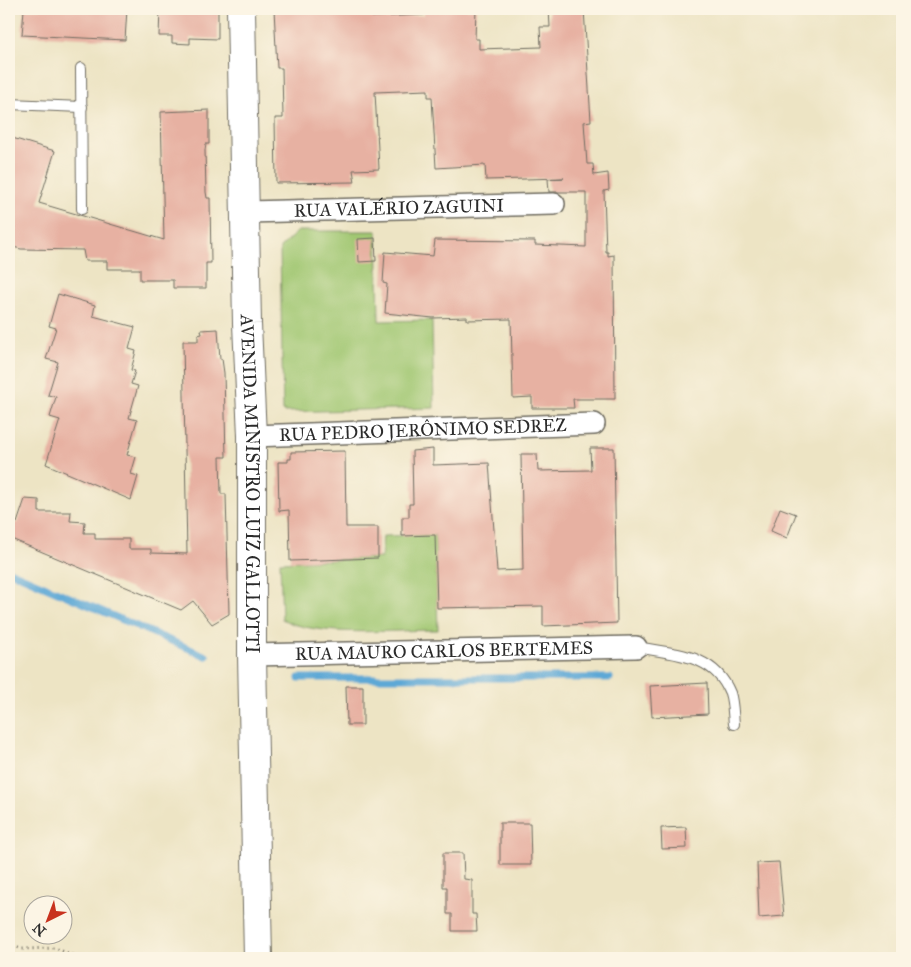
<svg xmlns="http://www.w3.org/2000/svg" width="911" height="967" viewBox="0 0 911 967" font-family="'IM FELL Great Primer',serif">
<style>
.grass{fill:#a1c772;stroke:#66794e}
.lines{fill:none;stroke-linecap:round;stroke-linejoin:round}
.stream{stroke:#5da8d6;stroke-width:7}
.building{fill:#e7b1a2}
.lane-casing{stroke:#6f6c61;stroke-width:12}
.street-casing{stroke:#6f6c61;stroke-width:24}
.secondary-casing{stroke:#6f6c61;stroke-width:30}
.path{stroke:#6f6c61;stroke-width:3;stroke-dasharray:1 4;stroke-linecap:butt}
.lane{stroke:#fff;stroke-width:10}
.street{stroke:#fff;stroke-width:21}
.secondary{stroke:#fff;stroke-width:28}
.labels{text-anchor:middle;stroke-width:4.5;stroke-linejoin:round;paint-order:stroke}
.street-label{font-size:18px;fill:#2b2b2b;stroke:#fcf5e5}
</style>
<rect width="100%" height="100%" fill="#fcf5e5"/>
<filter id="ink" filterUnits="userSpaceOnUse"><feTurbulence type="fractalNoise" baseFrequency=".02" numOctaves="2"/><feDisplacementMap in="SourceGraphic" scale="10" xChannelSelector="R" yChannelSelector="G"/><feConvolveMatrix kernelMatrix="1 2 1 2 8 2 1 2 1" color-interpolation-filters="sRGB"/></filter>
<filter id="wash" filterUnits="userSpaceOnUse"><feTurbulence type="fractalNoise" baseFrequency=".0096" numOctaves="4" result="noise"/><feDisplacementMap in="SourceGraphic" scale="20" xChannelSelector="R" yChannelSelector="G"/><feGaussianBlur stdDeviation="1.12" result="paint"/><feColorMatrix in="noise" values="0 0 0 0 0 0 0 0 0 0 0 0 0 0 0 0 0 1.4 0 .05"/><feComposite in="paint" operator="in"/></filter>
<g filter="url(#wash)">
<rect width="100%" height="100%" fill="#ede4c4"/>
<g class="grass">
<polygon points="298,231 377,231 379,321 432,320 434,408 283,412 280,248"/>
<path d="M435,535L438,630C398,630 315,638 282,619L280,562L381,558L383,536Z"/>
</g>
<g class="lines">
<g class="stream">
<polyline points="9,571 206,656"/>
<polyline points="299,678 610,678"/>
</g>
</g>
<g id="blocks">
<g class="building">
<polygon points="24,9 127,9 125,40 22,35"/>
<polygon points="160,9 204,9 204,11 218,11 218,39 190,38 190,44 172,43 172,36 159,36"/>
<polygon points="274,9 371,9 372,17 424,15 424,9 476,9 475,39 479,39 479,49 541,47 540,27 550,27 549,9 584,9 591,121 584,122 587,164 593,164 594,175 608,173 609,190 604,191 606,252 608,252 608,256 614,255 615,399 573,399 574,408 532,408 532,397 513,398 511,319 467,320 467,317 433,318 385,313 387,284 383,283 385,252 433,256 435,240 535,241 535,245 586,247 586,192 549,192 548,179 564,178 486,180 485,165 436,168 432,97 428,97 428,90 375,92 379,169 353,170 355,182 276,183 275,118 283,118 282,68 277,68"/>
<polygon points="209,110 209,144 206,144 205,150 206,192 207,198 210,198 211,263 206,263 206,288 173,288 173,280 140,280 140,269 107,269 107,261 85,261 83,250 21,249 9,246 9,137 55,151 39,203 164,240 161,112"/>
<polygon points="375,238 376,261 359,262 358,239"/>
<polygon points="58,294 95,305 93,316 135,327 129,349 136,351 131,370 135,371 131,384 138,386 129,418 137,420 127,455 136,457 131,474 138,476 131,500 46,464 60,420 50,417 56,397 48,395 58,362 46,359 56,328 49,326"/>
<polygon points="218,329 220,359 222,359 224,373 226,457 220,457 221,494 226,494 229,614 212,624 193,601 181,610 9,538 9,522 17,523 25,499 39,500 39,512 71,512 70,521 85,522 84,533 95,533 95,539 129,539 129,549 151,549 151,553 187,554 183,341 198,341 198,335 202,334 201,330"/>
<polygon points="590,448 614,448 617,623 543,626 543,606 437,608 435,535 402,536 402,517 409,517 409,504 413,504 412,451 433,449 433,465 489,463 497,571 523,570 521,454 537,454 538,471 591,470"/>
<polygon points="345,451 346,527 378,527 378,558 290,561 289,510 279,511 278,462 288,462 288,459 291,459 291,452"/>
<polygon points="780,508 796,514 787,538 771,531"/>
<polygon points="707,683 708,714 652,717 650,686"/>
<polygon points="346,686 363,686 363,725 347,725"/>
<polygon points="500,823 530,823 531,865 500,865"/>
<polygon points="686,827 687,848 662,849 661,828"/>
<polygon points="443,853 463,853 464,879 472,880 472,914 476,914 477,931 452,931 452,914 447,914 447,887 443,887"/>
<polygon points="779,862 784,916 759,918 757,863"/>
</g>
</g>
</g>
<g filter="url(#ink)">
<use href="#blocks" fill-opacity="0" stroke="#6f6c61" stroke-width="1"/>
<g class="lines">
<defs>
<g id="lane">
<polyline points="81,68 82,209"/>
<polyline points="9,104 82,107"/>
<path d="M636,647C673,654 714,653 730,693C733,702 733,714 734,724"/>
</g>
<g id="street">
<path id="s1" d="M244,212L554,204"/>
<path id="s2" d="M252,436L594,424"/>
<path id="s3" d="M252,655L636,647"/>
</g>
<g id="secondary">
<path id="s4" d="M241,9L247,324L252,436V655L258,958"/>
</g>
</defs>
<use href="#lane" class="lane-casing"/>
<use href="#street" class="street-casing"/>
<use href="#secondary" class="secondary-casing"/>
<polyline class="path" points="9,943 21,949 55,948 79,958"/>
<use href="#lane" class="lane"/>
<use href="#street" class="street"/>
<use href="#secondary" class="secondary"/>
</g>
</g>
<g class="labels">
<g class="street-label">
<text dy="6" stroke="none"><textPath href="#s1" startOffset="155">RUA VALÉRIO ZAGUINI</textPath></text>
<text dy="6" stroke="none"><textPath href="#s2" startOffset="171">RUA PEDRO JERÔNIMO SEDREZ</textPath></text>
<text dy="6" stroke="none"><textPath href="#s4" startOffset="475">AVENIDA MINISTRO LUIZ GALLOTTI</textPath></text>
<text dy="6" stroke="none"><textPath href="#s3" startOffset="192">RUA MAURO CARLOS BERTEMES</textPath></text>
</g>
</g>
<rect width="911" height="967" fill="none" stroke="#fcf5e5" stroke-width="30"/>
<g transform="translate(48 920) rotate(222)"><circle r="24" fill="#fcf5e5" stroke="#a8a49b"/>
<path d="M0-4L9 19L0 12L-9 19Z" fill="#c8321e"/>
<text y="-8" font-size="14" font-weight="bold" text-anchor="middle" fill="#2b2b2b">N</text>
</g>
</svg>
